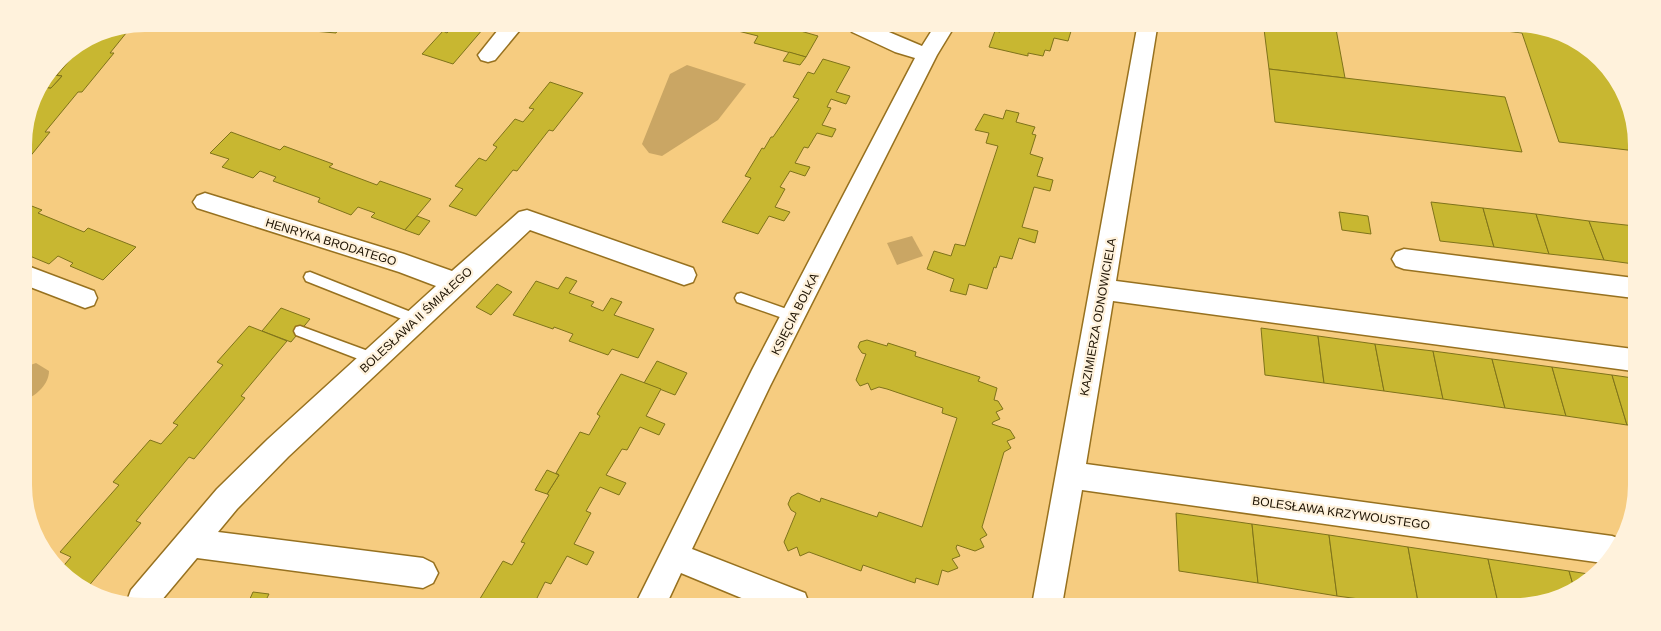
<svg xmlns="http://www.w3.org/2000/svg" width="1661" height="631" viewBox="0 0 1661 631" font-family="Arial,sans-serif">
<style>
.green{fill:#caa664}
.building{fill:#c8b731;stroke:#7f731a}
.lines{fill:none;stroke-linecap:round;stroke-linejoin:round}
.service-casing{stroke:#97711f;stroke-width:3}
.minor-casing{stroke:#97711f;stroke-width:3}
.service{fill:#fff;fill-rule:evenodd}
.minor{fill:#fff;fill-rule:evenodd}
.labels{text-anchor:middle;stroke-width:4.5;stroke-linejoin:round;paint-order:stroke}
.street-label{font-size:12px;fill:#1c1100;stroke:#fff2dc}
</style>
<rect width="100%" height="100%" fill="#f6cc80"/>
<g class="green">
<polygon points="687,65 746,84 718,120 662,156 649,153 642,144 670,74"/>
<polygon points="912,236 923,256 897,265 887,243"/>
<path d="M36,363L49,371C49,384 37,395 25,400V367Z"/>
</g>
<g class="building">
<polygon points="274,24 341,25 336,33 302,30 304,27"/>
<polygon points="454,25 482,25 479,28 483,29 453,64 422,54 443,31 447,33"/>
<polygon points="718,26 799,27 797,30 818,36 806,57 754,43 758,36"/>
<polygon points="131,27 110,53 114,53 82,92 78,92 45,132 50,132 24,164 24,137 35,95 42,87 51,88 62,76 57,75 86,41 99,33"/>
<polygon points="1001,28 1030,30 1031,28 1072,28 1068,41 1054,38 1050,51 1045,50 1043,56 1028,53 1028,56 989,47 995,31 1000,32"/>
<polygon points="1264,29 1336,29 1345,78 1269,69"/>
<polygon points="1498,30 1554,30 1607,66 1636,138 1636,151 1559,142 1522,33"/>
<polygon points="789,52 806,57 800,65 783,61"/>
<polygon points="823,59 850,67 836,92 850,96 846,104 831,99 827,107 831,108 822,125 836,129 832,137 817,133 808,148 804,147 795,163 810,167 805,176 790,171 780,187 785,189 775,207 790,212 784,221 769,216 758,234 722,222 751,178 745,176 762,148 764,149 771,137 773,137 799,99 793,97 808,72 814,74"/>
<polygon points="1269,69 1505,97 1522,152 1275,122"/>
<polygon points="53,75 62,76 51,88 42,87"/>
<polygon points="550,82 583,93 553,131 549,130 517,171 513,170 476,216 449,206 463,189 455,186 479,158 486,161 497,147 493,145 515,119 523,122 534,109 529,108"/>
<polygon points="1006,110 1019,113 1016,122 1035,127 1032,134 1036,135 1030,154 1043,158 1037,176 1053,180 1050,191 1034,187 1022,227 1038,231 1035,243 1019,238 1012,259 1000,256 996,268 994,267 987,289 969,284 966,295 950,291 954,279 927,269 934,251 951,256 955,244 965,246 998,146 986,143 989,133 975,130 984,114 1003,119"/>
<polygon points="231,132 280,150 284,146 333,164 329,167 377,185 380,181 431,199 405,230 371,217 375,213 358,207 351,215 318,202 320,198 273,181 276,177 260,171 253,178 222,167 229,159 210,153"/>
<polygon points="1431,202 1483,208 1494,247 1440,241"/>
<polygon points="24,203 42,210 38,213 84,232 88,228 136,247 103,280 70,266 73,263 58,256 49,264 25,254"/>
<polygon points="1483,208 1536,214 1549,254 1494,247"/>
<polygon points="1339,212 1368,216 1371,234 1342,230"/>
<polygon points="1536,214 1589,221 1604,260 1549,254"/>
<polygon points="417,216 430,221 419,235 405,230"/>
<polygon points="1589,221 1635,226 1634,264 1604,260"/>
<polygon points="566,277 577,281 569,293 594,302 591,306 603,311 611,298 622,302 614,315 654,329 638,358 612,349 608,355 569,341 573,334 554,327 553,329 513,315 536,281 558,289"/>
<polygon points="497,284 512,292 491,315 476,307"/>
<polygon points="281,308 310,319 291,342 262,331"/>
<polygon points="249,326 287,341 241,396 245,398 194,459 189,457 136,521 141,523 87,588 60,570 71,557 60,552 119,485 113,482 150,440 161,444 178,425 173,423 223,365 217,362"/>
<polygon points="1261,328 1318,336 1324,383 1265,375"/>
<polygon points="1318,336 1375,344 1384,391 1324,383"/>
<polygon points="867,340 887,346 888,343 916,352 915,356 980,377 978,381 997,388 994,400 998,401 1003,409 996,412 1000,419 993,422 992,424 1010,430 1015,438 1007,441 1011,448 1004,452 982,527 987,535 980,539 984,547 975,551 957,545 956,548 960,556 952,559 958,568 948,572 942,570 938,585 916,578 915,583 863,565 861,571 809,552 800,556 797,547 788,551 784,542 796,513 791,510 788,504 791,497 798,493 820,502 821,498 877,517 879,512 922,527 957,418 942,413 943,408 887,389 879,387 871,390 868,383 860,386 856,380 866,354 862,353 858,347 860,342"/>
<polygon points="1375,344 1433,351 1443,399 1384,391"/>
<polygon points="1433,351 1492,359 1505,408 1443,399"/>
<polygon points="1492,359 1552,367 1566,416 1505,408"/>
<polygon points="657,361 687,373 675,395 644,383"/>
<polygon points="1552,367 1612,375 1627,425 1566,416"/>
<polygon points="621,374 661,389 646,416 665,424 659,435 640,427 627,450 622,449 606,475 626,483 619,495 600,487 586,511 591,513 574,544 594,552 587,565 567,556 551,584 545,582 535,602 537,603 478,602 503,561 512,565 525,543 521,542 549,495 547,494 559,475 556,473 580,432 589,435 600,416 597,414"/>
<polygon points="1612,375 1633,378 1632,425 1627,425"/>
<polygon points="547,470 559,475 547,494 535,490"/>
<polygon points="1176,513 1252,524 1258,583 1179,571"/>
<polygon points="1252,524 1329,535 1337,596 1258,583"/>
<polygon points="1329,535 1408,547 1419,607 1337,596"/>
<polygon points="1408,547 1488,559 1499,607 1419,607"/>
<polygon points="1488,559 1569,571 1574,588 1523,607 1499,607"/>
<polygon points="1569,571 1595,575 1589,582 1574,588"/>
<polygon points="253,592 269,594 265,602 249,601"/>
</g>
<g class="lines">
<defs>
<g id="service">
<polygon points="310,272 421,316 423,320 421,324 417,325 306,281 304,277 306,273"/>
<polygon points="741,293 798,313 800,317 798,321 794,322 737,302 735,298 737,294"/>
<polygon points="300,326 379,355 380,359 379,363 374,365 296,335 294,331 296,327"/>
</g>
<g id="minor">
<polygon points="502,25 524,25 495,60 488,62 481,60 478,55"/>
<polygon points="849,27 877,27 922,46 934,27 954,27 937,55 770,386 692,549 805,593 809,604 756,604 681,573 667,603 636,603 752,370 915,58 895,52 852,32"/>
<polygon points="1137,28 1157,28 1116,281 1633,349 1633,371 1113,301 1086,464 1612,536 1620,539 1603,563 1082,490 1062,605 1032,605"/>
<polygon points="205,193 404,254 452,271 519,212 527,210 693,268 696,275 693,282 684,285 530,230 288,457 237,509 218,532 423,558 433,563 438,573 433,583 423,588 197,558 161,601 127,601 131,590 217,489 268,439 436,286 399,272 197,208 193,202 197,196"/>
<polygon points="1404,249 1634,278 1634,298 1404,269 1396,266 1392,259 1396,252"/>
<polygon points="25,265 94,291 97,298 94,305 85,308 25,285"/>
</g>
</defs>
<use href="#service" class="service-casing"/>
<use href="#minor" class="minor-casing"/>
<use href="#service" class="service"/>
<use href="#minor" class="minor"/>
</g>
<g class="labels">
<g class="street-label">
<text transform="translate(331 242) rotate(17)" y="4">HENRYKA BRODATEGO</text>
<text transform="translate(795 314) rotate(-63)" y="4">KSIĘCIA BOLKA</text>
<text transform="translate(1098 317) rotate(-80)" y="4">KAZIMIERZA ODNOWICIELA</text>
<text transform="translate(416 320) rotate(-43)" y="4">BOLESŁAWA II ŚMIAŁEGO</text>
<text transform="translate(1341 513) rotate(8)" y="4">BOLESŁAWA KRZYWOUSTEGO</text>
</g>
</g>
<path d="M0 0H1661V631H0ZM145 32H1515A113 113 0 0 1 1628 145V485A113 113 0 0 1 1515 598H145A113 113 0 0 1 32 485V145A113 113 0 0 1 145 32Z" fill="#fff2dc" fill-rule="evenodd"/>
</svg>
